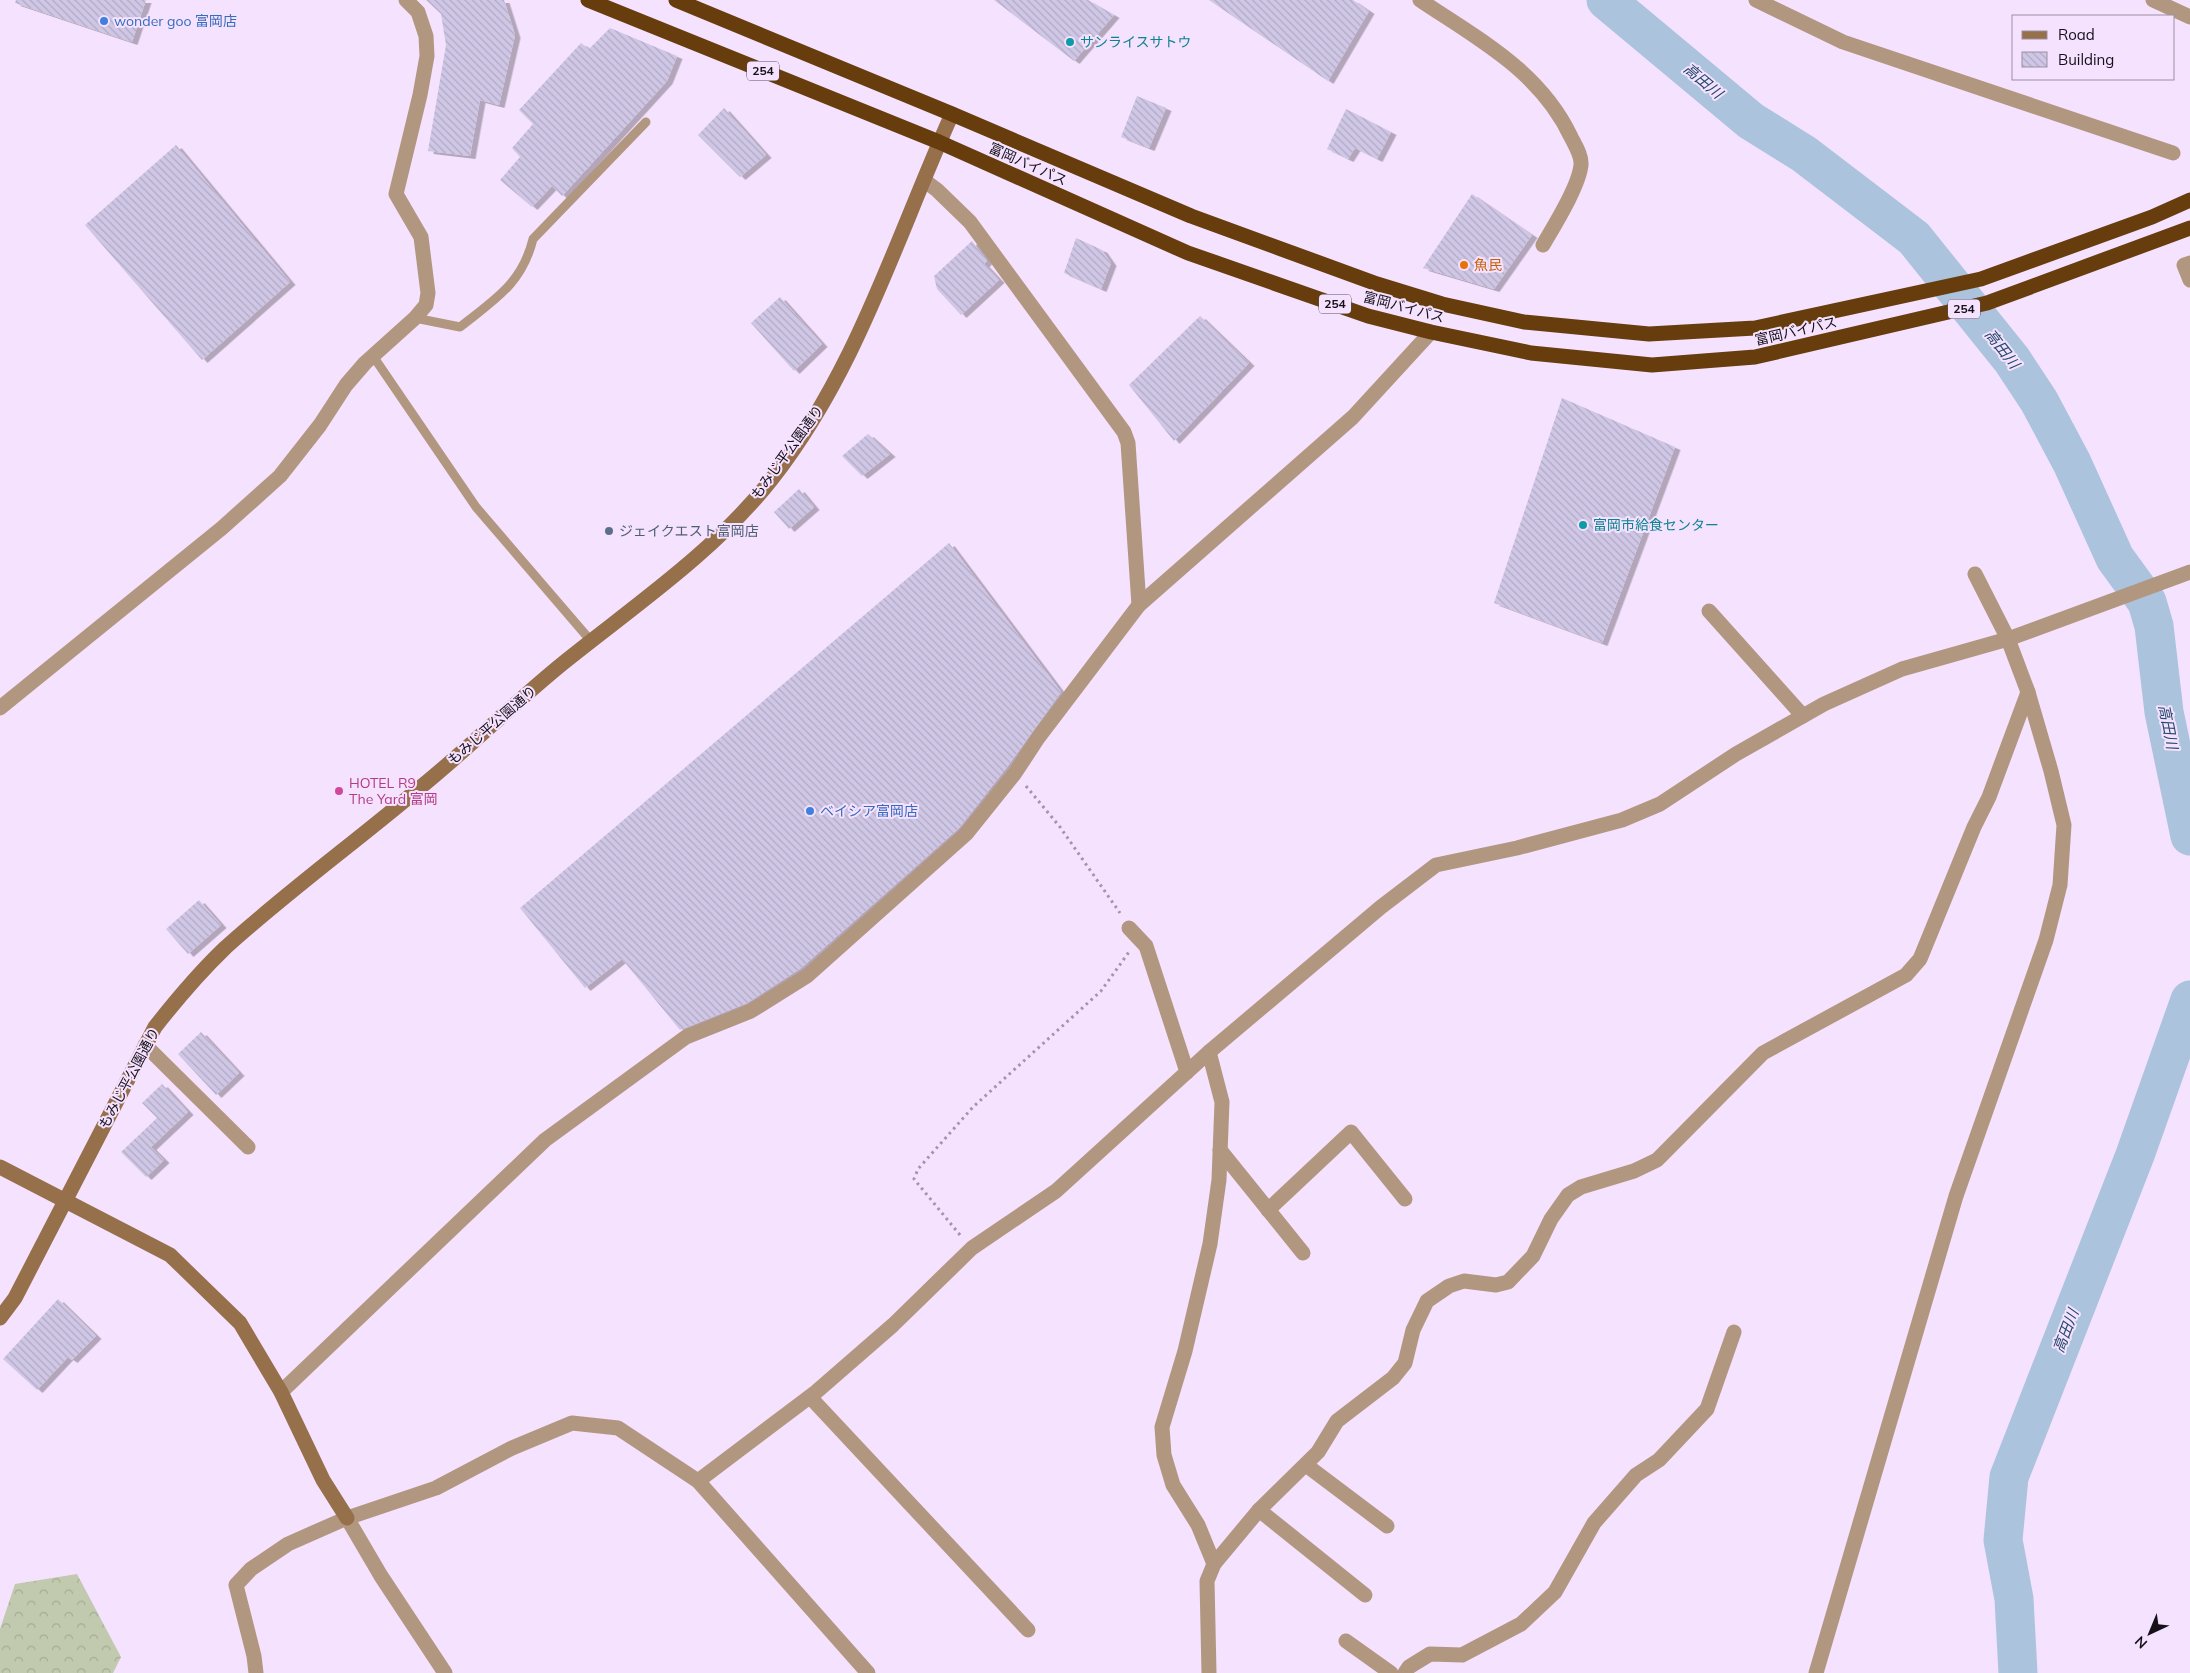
<svg xmlns="http://www.w3.org/2000/svg" width="2190" height="1673" viewBox="0 0 2190 1673" font-family="Mulish,'Noto Sans JP',sans-serif">
<style>
.forest{fill:url(#forest-crowns)}
.lines{fill:none;stroke-linecap:round;stroke-linejoin:round}
.river{stroke:#abc3dc;stroke-width:39}
.building{fill:url(#building-back-hatch);filter:url(#shadow)}
.path{stroke:#a294a9;stroke-width:3;stroke-dasharray:2.5 4;stroke-linecap:butt}
.lane{stroke:#b29780;stroke-width:9}
.street{stroke:#b29780;stroke-width:15}
.secondary{stroke:#966f4b;stroke-width:15}
.highway{stroke:#673d0e;stroke-width:15}
.shop-dot{fill:#3f7fe0;stroke:#f5e2fe;stroke-width:2}
.culture-dot{fill:#0f9aa8;stroke:#f5e2fe;stroke-width:2}
.food-dot{fill:#e8710a;stroke:#f5e2fe;stroke-width:2}
.service-dot{fill:#5c6f8a;stroke:#f5e2fe;stroke-width:2}
.hotel-dot{fill:#d1479c;stroke:#f5e2fe;stroke-width:2}
.labels{text-anchor:middle;stroke-width:4;stroke-linejoin:round;paint-order:stroke}
.shield{fill:#f5e2fe;stroke:#594f5e;stroke-width:1}
.shield-label{font-size:12px;font-weight:bold;fill:#161019}
.shop-label{font-size:14px;fill:#366cbe;stroke:#f5e2fe;text-anchor:start}
.culture-label{font-size:14px;fill:#0d838f;stroke:#f5e2fe;text-anchor:start}
.street-label{font-size:14px;fill:#161019;stroke:#f5e2fe}
.food-label{font-size:14px;fill:#c56008;stroke:#f5e2fe;text-anchor:start}
.service-label{font-size:14px;fill:#4e5e75;stroke:#f5e2fe;text-anchor:start}
.hotel-label{font-size:14px;fill:#b23c85;stroke:#f5e2fe;text-anchor:start}
.water-label{font-size:15px;font-style:italic;fill:#22486b;stroke:#f5e2fe}
</style>
<defs>
<pattern id="forest-crowns" width="20" height="18" patternUnits="userSpaceOnUse" patternTransform="scale(1.25)"><rect width="20" height="18" fill="#c1c9ae"/><path d="M2 6a3 3 0 1 1 6 0M12 15a3 3 0 1 1 6 0" fill="none" stroke="#a5ac95"/></pattern>
<pattern id="building-back-hatch" width="6" height="6" patternUnits="userSpaceOnUse" patternTransform="scale(1.25)"><rect width="6" height="6" fill="#cfc7e5"/><path d="M-1 5l2 2M0 0l6 6M5-1l2 2" fill="none" stroke="#b1aac4"/></pattern>
<filter id="shadow"><feDropShadow dx="5.5" dy="3" stdDeviation="0" flood-color="#0004"/></filter>
</defs>
<rect width="100%" height="100%" fill="#f5e2fe"/>
<polygon class="forest" points="77,1574 121,1657 113,1673 0,1673 0,1629 15,1584"/>
<g class="lines">
<g class="river">
<polyline points="1606,0 1751,121 1804,154 1914,238 2012,360 2039,401 2072,463 2115,558 2147,602 2154,626 2164,712 2190,836"/>
<polyline points="2018,1673 2014,1599 2003,1540 2009,1477 2135,1155 2190,1000"/>
</g>
</g>
<g class="building">
<polygon points="16,0 146,0 132,42 15,3"/>
<polygon points="426,0 504,0 515,35 499,105 480,100 470,156 428,151 446,45 441,14"/>
<polygon points="994,0 1088,0 1114,15 1074,61"/>
<polygon points="1209,0 1353,0 1369,11 1328,81"/>
<polygon points="610,28 677,56 667,81 562,196 552,186 532,207 500,180 520,157 512,148 533,124 519,110 581,43 589,49"/>
<polygon points="1137,96 1166,108 1149,148 1121,137"/>
<polygon points="724,108 766,155 740,177 698,135"/>
<polygon points="1346,109 1391,132 1377,159 1355,148 1348,159 1327,149"/>
<polygon points="176,145 290,282 202,360 85,225"/>
<polygon points="1472,194 1532,235 1494,289 1423,268"/>
<polygon points="1076,238 1102,250 1111,263 1101,289 1064,273"/>
<polygon points="972,241 987,261 984,264 999,280 961,315 937,289 934,276"/>
<polygon points="780,297 822,344 794,371 751,323"/>
<polygon points="1200,316 1249,363 1174,441 1129,385"/>
<polygon points="1562,398 1675,447 1602,643 1494,603"/>
<polygon points="868,434 890,454 862,476 842,456"/>
<polygon points="799,489 814,507 789,529 774,512"/>
<polygon points="949,543 1061,692 1007,767 959,828 801,968 747,1003 680,1030 622,959 585,988 520,908"/>
<polygon points="199,900 221,925 188,954 166,929"/>
<polygon points="201,1032 239,1073 216,1095 178,1054"/>
<polygon points="162,1084 188,1112 151,1147 164,1160 146,1177 121,1152 157,1118 142,1103"/>
<polygon points="58,1299 96,1336 72,1360 68,1357 37,1390 3,1359"/>
</g>
<g class="lines">
<g class="path">
<polyline points="1026,786 1060,827 1120,913"/>
<polyline points="960,1235 914,1179 918,1169 973,1107 1101,991 1129,952"/>
</g>
<g class="lane">
<path d="M415,318L460,327C494,300 522,284 533,239L646,122"/>
<polyline points="373,356 476,507 591,641"/>
</g>
<g class="street">
<path d="M1420,0C1478,39 1540,71 1571,137C1575,145 1582,156 1581,165C1579,186 1554,226 1543,245"/>
<polyline points="1756,0 1843,42 2173,153"/>
<polyline points="2153,0 2190,17"/>
<polyline points="925,181 937,190 970,222 1124,432 1128,443 1139,605"/>
<polyline points="2190,263 2184,265 2190,280"/>
<polyline points="1709,611 1803,716"/>
<polyline points="0,708 222,528 280,476 320,425 346,385 365,363 415,318 426,305 428,293 421,237 396,194 420,95 427,56 426,36 418,12 406,0"/>
<polyline points="1129,928 1146,946 1187,1072"/>
<polyline points="145,1045 248,1147"/>
<polyline points="1209,1052 1222,1102 1219,1180 1210,1244 1185,1351 1162,1427 1164,1455 1173,1485 1198,1525 1214,1564"/>
<polyline points="1220,1150 1303,1253"/>
<polyline points="1268,1210 1351,1132 1405,1199"/>
<polyline points="281,1392 545,1140 686,1037 751,1011 807,976 966,834 1015,773 1038,738 1139,605 1353,417 1431,332"/>
<polyline points="810,1397 1028,1630"/>
<polyline points="1306,1465 1387,1526"/>
<polyline points="698,1481 816,1392 893,1325 972,1248 1056,1191 1209,1052 1381,907 1436,865 1517,848 1622,820 1660,804 1736,754 1824,704 1902,669 2008,639 2190,572"/>
<polyline points="1259,1510 1365,1595"/>
<polyline points="347,1518 381,1576 445,1673"/>
<polyline points="1346,1641 1391,1673"/>
<polyline points="256,1673 254,1656 236,1585 251,1569 288,1544 347,1518 436,1488 512,1448 572,1423 618,1428 698,1481 868,1673"/>
<polyline points="1209,1673 1207,1581 1214,1564 1259,1510 1318,1452 1337,1421 1393,1378 1405,1363 1413,1330 1427,1301 1449,1286 1464,1281 1496,1285 1508,1282 1533,1256 1551,1219 1568,1195 1581,1187 1634,1171 1657,1160 1763,1053 1906,975 1920,959 1974,827 1989,797 2028,692"/>
<polyline points="1405,1673 1409,1667 1430,1654 1462,1655 1521,1624 1555,1592 1594,1523 1636,1475 1659,1460 1707,1409 1734,1332"/>
<polyline points="1816,1673 1956,1196 2046,940 2060,885 2064,825 2051,771 2028,692 2008,639 1975,574"/>
</g>
<g class="secondary">
<polyline points="0,1167 170,1255 240,1323 281,1392 323,1480 347,1518"/>
<path d="M0,1318L15,1298L155,1027C177,999 200,972 225,948C288,891 357,841 422,786C470,747 514,703 562,664C634,606 713,553 771,480C857,371 896,238 952,114"/>
</g>
<g class="highway">
<polyline points="588,0 939,142 1188,253 1368,316 1431,332 1531,353 1652,365 1755,357 1987,303 2190,228"/>
<polyline points="676,0 952,114 1191,216 1377,284 1442,304 1524,322 1649,334 1755,328 1981,279 2152,217 2190,200"/>
</g>
</g>
<g class="shop-dot">
<circle cx="104" cy="21" r="5"/>
<circle cx="810" cy="811" r="5"/>
</g>
<g class="culture-dot">
<circle cx="1070" cy="42" r="5"/>
<circle cx="1583" cy="525" r="5"/>
</g>
<circle class="food-dot" cx="1464" cy="265" r="5"/>
<circle class="service-dot" cx="609" cy="531" r="5"/>
<circle class="hotel-dot" cx="339" cy="791" r="5"/>
<g class="labels">
<g class="shield">
<rect x="747" y="61.5" width="32" height="19" rx="4"/>
<rect x="1319" y="294.5" width="32" height="19" rx="4"/>
<rect x="1948" y="299.5" width="32" height="19" rx="4"/>
</g>
<g class="shield-label">
<text x="763" y="75">254</text>
<text x="1335" y="308">254</text>
<text x="1964" y="313">254</text>
</g>
<g class="shop-label">
<text x="114" y="26">wonder goo 富岡店</text>
<text x="820" y="816">ベイシア富岡店</text>
</g>
<g class="culture-label">
<text x="1080" y="47">サンライスサトウ</text>
<text x="1593" y="530">富岡市給食センター</text>
</g>
<g class="street-label">
<text transform="translate(1028 164) rotate(24)" y="5">富岡バイパス</text>
<text transform="translate(1404 307) rotate(15)" y="5">富岡バイパス</text>
<text transform="translate(1796 331) rotate(-13)" y="5">富岡バイパス</text>
<text transform="translate(787 452) rotate(-54)" y="5">もみじ平公園通り</text>
<text transform="translate(492 725) rotate(-41)" y="5">もみじ平公園通り</text>
<text transform="translate(129 1078) rotate(-62)" y="5">もみじ平公園通り</text>
</g>
<g class="food-label">
<text x="1474" y="270">魚民</text>
</g>
<g class="service-label">
<text x="619" y="536">ジェイクエスト富岡店</text>
</g>
<g class="hotel-label">
<text x="349" y="788">HOTEL R9<tspan x="349" dy="16">The Yard 富岡</tspan></text>
</g>
<g class="water-label">
<text transform="translate(1703 81) rotate(40)" y="5">高田川</text>
<text transform="translate(2002 349) rotate(52)" y="5">高田川</text>
<text transform="translate(2168 727) rotate(79)" y="5">高田川</text>
<text transform="translate(2066 1331) rotate(-69)" y="5">高田川</text>
</g>
</g>
<rect x="2012" y="15" width="162" height="65" fill="#f5e2fe" stroke="#9c8ea2"/>
<rect x="2022" y="31" width="25" height="8" fill="#966f4b" stroke="#9c8ea2"/>
<text x="2058" y="40" font-size="15" fill="#161019">Road</text>
<rect x="2022" y="52" width="25" height="15" fill="url(#building-back-hatch)" stroke="#9c8ea2"/>
<text x="2058" y="65" font-size="15" fill="#161019">Building</text>
<g transform="translate(2150 1633) rotate(224)" stroke="#f5e2fe" stroke-width="4" paint-order="stroke">
<path d="M0-4L9 19L0 12L-9 19Z" fill="#161019"/>
<text y="-8" font-size="14" font-weight="bold" text-anchor="middle" fill="#161019">N</text>
</g>
</svg>
